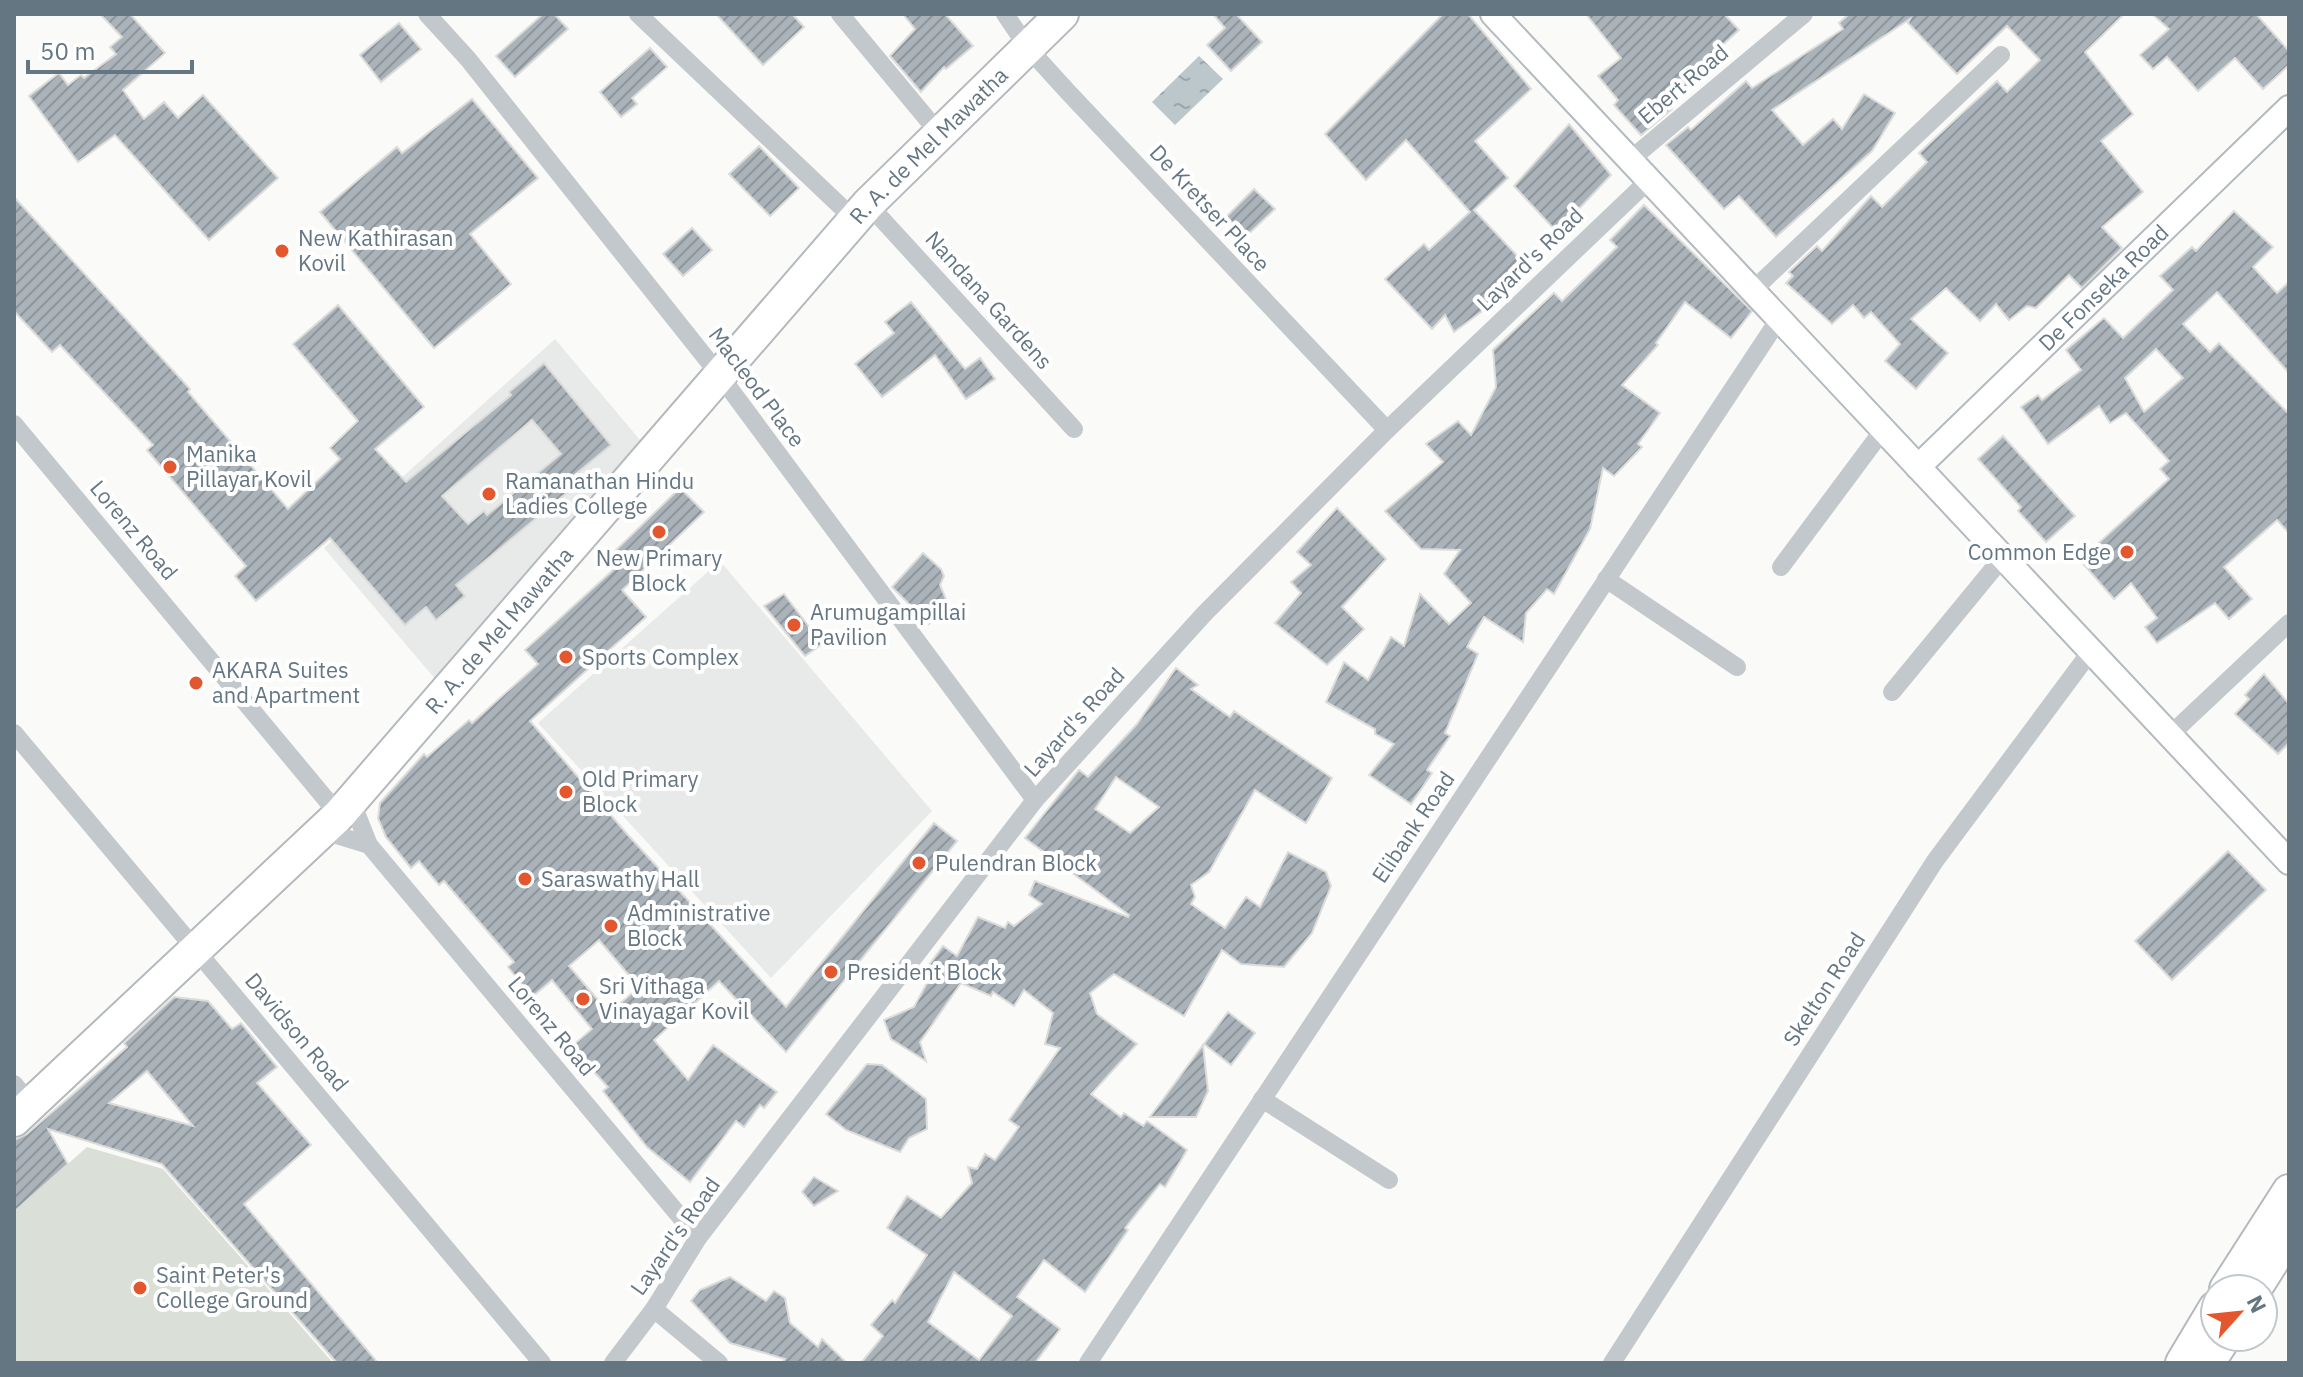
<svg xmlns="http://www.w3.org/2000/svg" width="2303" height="1377" viewBox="0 0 2303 1377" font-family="'IBM Plex Sans',sans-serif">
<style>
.built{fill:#e8e9e9}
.garden{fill:#dadfd7}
.water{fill:url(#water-ripples)}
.building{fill:url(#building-hatch);stroke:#dcdcda;stroke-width:2;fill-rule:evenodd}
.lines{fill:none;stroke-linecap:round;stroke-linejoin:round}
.secondary-casing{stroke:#b3babf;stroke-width:28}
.highway-casing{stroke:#b4b9bd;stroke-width:36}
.street{stroke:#c3c8cc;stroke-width:18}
.secondary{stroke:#fff;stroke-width:24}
.highway{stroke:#fff;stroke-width:32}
.poi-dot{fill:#e4572e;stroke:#fff;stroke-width:3}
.labels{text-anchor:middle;stroke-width:8;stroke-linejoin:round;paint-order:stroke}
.street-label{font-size:22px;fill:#657683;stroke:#fff}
.poi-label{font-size:22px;fill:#657683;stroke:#fff;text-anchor:start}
</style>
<defs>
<pattern id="water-ripples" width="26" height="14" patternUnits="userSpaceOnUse" patternTransform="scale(2)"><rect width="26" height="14" fill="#bbc7cb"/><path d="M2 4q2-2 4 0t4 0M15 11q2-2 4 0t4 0" fill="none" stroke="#9ca6aa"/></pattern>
<pattern id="building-hatch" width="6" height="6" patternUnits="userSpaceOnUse" patternTransform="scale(2)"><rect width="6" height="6" fill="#aab3b9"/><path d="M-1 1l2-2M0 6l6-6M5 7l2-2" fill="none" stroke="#8e969c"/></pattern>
</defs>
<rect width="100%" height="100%" fill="#fafaf8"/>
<g class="built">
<polygon points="555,339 640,440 436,680 324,548"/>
<polygon points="720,561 932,811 771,978 538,723"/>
</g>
<polygon class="garden" points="87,1147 163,1169 333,1363 14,1363 14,1212"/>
<polygon class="water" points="1199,56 1223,79 1175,125 1152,102"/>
<g class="building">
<polygon points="100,14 130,14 165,53 123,90 144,119 164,102 178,118 203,95 278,178 209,240 115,135 78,162 29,96 59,73 68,85 81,75 84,78 116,54 110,47 122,37"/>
<polygon points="543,14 554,14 568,29 515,77 496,56"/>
<polygon points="716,14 792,14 804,27 763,65"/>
<polygon points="903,14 945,14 973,46 946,69 944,67 921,92 890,56 915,29"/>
<polygon points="1213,14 1236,14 1262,42 1231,71 1207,45 1225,28"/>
<polygon points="1443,14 1468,14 1531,89 1475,141 1508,178 1474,210 1523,262 1485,309 1454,332 1445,315 1432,329 1385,279 1424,244 1429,250 1470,212 1406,140 1366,180 1325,134"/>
<polygon points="1586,14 1724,14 1739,30 1696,69 1701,74 1668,104 1672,109 1641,135 1614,105 1618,100 1598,76 1621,58"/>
<polygon points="1849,14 2124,14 2085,52 2133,114 2101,141 2143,192 2102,227 2122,248 2082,288 2069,275 2036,308 2027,306 2009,320 1996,304 1980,321 1946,288 1911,319 1948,353 1916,389 1885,361 1900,344 1871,312 1864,318 1853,305 1832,324 1786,283 1793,276 1789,272 1817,246 1822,251 1871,196 1882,207 1927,162 1919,153 1997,81 2007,92 2040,60 2007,26 1957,74 1908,23 1910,19 1772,110 1803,145 1833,119 1842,129 1864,94 1895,113 1872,151 1776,237 1739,196 1724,209 1666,145 1688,127 1691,130 1746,81 1752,88 1843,29 1839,23"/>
<polygon points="2152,14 2256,14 2289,51 2289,65 2263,89 2235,58 2198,91 2167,57 2153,69 2140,55 2169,29"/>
<polygon points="399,23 421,49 381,82 360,55"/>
<polygon points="650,48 667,67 632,98 637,104 621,117 600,92"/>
<polygon points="472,99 538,178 470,234 511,284 434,348 320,212 397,147 402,153"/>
<polygon points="1569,124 1611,175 1557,232 1514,186"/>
<polygon points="759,146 799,188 770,216 729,174"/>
<polygon points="1254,189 1275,209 1242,240 1226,217"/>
<path d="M14,197L190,389L188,392L288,509L340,459L330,448L358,421L293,344L338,305L424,407L375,449L406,482L511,395L509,392L544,363L611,445L571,478L576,485L456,585L465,596L436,620L426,607L405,625L330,538L256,601L235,576L246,566L147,450L153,445L60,345L52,352L14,311ZM532,420L561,454L487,515L484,511L468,524L442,496Z"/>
<polygon points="1644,205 1752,311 1731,338 1685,302 1656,343 1658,345 1622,385 1660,413 1638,444 1642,447 1614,476 1603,468 1590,529 1554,594 1547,589 1526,613 1523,642 1484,617 1467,647 1478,654 1445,733 1450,736 1427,770 1432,773 1411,804 1369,775 1394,744 1375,734 1375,729 1326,702 1344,662 1368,680 1391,637 1404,646 1420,594 1449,624 1471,603 1444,574 1460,550 1421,549 1385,511 1443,462 1426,444 1458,421 1471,435 1496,387 1493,350 1554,293 1562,301 1617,247 1610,240"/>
<path d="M2234,211L2273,247L2253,267L2277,293L2289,282V373L2217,292L2183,324L2210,352L2219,343L2289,414V533L2277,520L2224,567L2252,599L2229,619L2215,603L2157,643L2145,627L2157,618L2131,583L2114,599L2080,560L2169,479L2160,469L2169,461L2126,413L2110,423L2099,406L2048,444L2021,407L2038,395L2042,400L2081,370L2066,350L2104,318L2123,338L2173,290L2160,276L2192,247L2196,251ZM2156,349L2183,378L2144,412L2125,378Z"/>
<polygon points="692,228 712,250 683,276 663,254"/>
<polygon points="911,302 965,369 980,358 995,379 966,399 935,355 882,397 855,364 894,333 885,322"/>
<polygon points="2003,436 2075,516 2046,542 2018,511 2021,507 1978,459"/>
<path d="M680,488L704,512L622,590L646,617L530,721L627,834L786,1007L934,823L957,841L786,1052L719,981L654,1040L688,1080L713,1045L777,1092L764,1108L760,1105L744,1127L736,1121L690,1182L647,1147L603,1091L608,1087L571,1047L592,1029L552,980L532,997L508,967L514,962L444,881L439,885L419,861L411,868L386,837L378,818L380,803L424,754L427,757L469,720L472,723L538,664L525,650L623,561L614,552ZM599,940L639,987L609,1013L569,966Z"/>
<polygon points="1337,508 1386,559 1342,607 1364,629 1327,665 1275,623 1301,593 1291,582 1311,565 1297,552"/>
<polygon points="923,553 941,569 944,576 940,585 948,604 929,624 892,587"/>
<polygon points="784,594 822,644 805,656 764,606"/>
<path d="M1176,668L1198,685L1191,689L1230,717L1234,711L1332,778L1306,823L1255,790L1209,872L1191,885L1195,897L1191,904L1225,928L1246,897L1260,907L1288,852L1326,872L1331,886L1312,933L1284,967L1241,964L1222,950L1184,1016L1114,974L1090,993L1097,1014L1137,1044L1091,1094L1121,1117L1124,1113L1143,1126L1147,1121L1187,1150L1165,1187L1160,1184L1125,1228L1128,1230L1085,1292L1044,1260L1017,1297L1060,1329L1035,1363H861L883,1336L871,1325L892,1300L895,1303L927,1255L887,1228L907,1196L941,1218L972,1183L968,1167L977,1169L985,1154L995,1160L1019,1127L1009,1120L1060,1048L1045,1044L1053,1013L1024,990L1014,1006L993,992L991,996L961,983L920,1042L926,1061L891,1039L884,1020L914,1007L933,972L926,969L943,946L957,956L978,917L1005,928L1008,922L1014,926L1042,904L1029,895L1035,881L1128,917L1129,915L1025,838L1079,770L1088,777L1137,724ZM1116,777L1159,807L1130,833L1095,809ZM954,1272L1012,1316L979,1360L928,1322Z"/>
<polygon points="2264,674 2289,704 2289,743 2278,754 2235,714 2249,699 2245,695"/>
<polygon points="2228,851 2266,890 2172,980 2135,941"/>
<path d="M174,997L208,1001L232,1029L241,1023L277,1067L257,1083L311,1145L244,1204L378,1363H337L162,1164L48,1129L68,1164L14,1212V1140L27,1134L127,1047L124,1043ZM147,1071L193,1126L109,1103Z"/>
<polygon points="1228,1012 1255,1033 1231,1065 1204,1044"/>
<polygon points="1203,1045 1208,1091 1196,1117 1150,1117"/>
<polygon points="867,1064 882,1065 926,1099 927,1129 909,1138 900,1152 846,1130 826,1114"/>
<polygon points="814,1177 838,1191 814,1206 802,1192"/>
<polygon points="730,1277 766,1301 774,1291 785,1298 790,1323 818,1347 822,1339 847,1363 782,1363 785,1359 730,1343 691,1301 700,1290"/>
</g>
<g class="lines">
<defs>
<g id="secondary">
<polyline points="1493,14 2289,862"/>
<path id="s1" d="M1918,467L2289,108"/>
</g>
<g id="highway">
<path id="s2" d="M14,1120L339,815L868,204L1062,14"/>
<polyline points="2226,1289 2289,1191"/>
<polyline points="2255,1289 2289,1235"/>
<polyline points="2182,1363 2215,1308"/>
<polyline points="2208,1363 2225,1337"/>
</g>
</defs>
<use href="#secondary" class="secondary-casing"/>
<use href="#highway" class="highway-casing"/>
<g class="street">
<polyline points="427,14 468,59 721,377 1035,800"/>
<polyline points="638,14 854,219"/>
<polyline points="840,14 938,132"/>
<polyline points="1005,14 1028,48 1068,92 1387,430"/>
<polyline points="1630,160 1804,14"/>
<polyline points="868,204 1074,429"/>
<polyline points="1753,290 2001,55"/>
<polyline points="14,424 339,815"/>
<polyline points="1781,567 1883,430"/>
<polyline points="1606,579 1737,667"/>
<polyline points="1892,692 2003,557"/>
<polyline points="14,733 542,1363"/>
<polyline points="2170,735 2289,623"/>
<polyline points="351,800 369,845 698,1238"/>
<polyline points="323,831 369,845"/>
<polyline points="14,1084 32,1105"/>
<polyline points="1262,1099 1389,1180"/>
<polyline points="654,1309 719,1363"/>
<polyline points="613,1363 654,1309 698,1238 1035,800 1205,613 1387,430 1649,180"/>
<polyline points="1088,1363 1779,319"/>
<polyline points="1612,1363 1935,861 2091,651"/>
</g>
<use href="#secondary" class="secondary"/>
<use href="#highway" class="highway"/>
</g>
<g class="poi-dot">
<circle cx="282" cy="251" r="8"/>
<circle cx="170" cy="467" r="8"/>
<circle cx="489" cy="494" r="8"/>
<circle cx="659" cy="532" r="8"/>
<circle cx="2127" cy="552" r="8"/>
<circle cx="794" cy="625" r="8"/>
<circle cx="566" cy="657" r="8"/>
<circle cx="196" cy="683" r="8"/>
<circle cx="566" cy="792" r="8"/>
<circle cx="919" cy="863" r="8"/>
<circle cx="525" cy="879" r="8"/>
<circle cx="611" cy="926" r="8"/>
<circle cx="831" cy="972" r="8"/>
<circle cx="583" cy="999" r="8"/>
<circle cx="140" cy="1288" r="8"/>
</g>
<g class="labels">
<g class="street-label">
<text transform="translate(1683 84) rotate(-40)" y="8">Ebert Road</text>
<text dy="8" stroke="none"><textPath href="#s2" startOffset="1338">R. A. de Mel Mawatha</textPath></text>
<text transform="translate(1210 208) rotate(47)" y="8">De Kretser Place</text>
<text transform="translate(1530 259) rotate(-44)" y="8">Layard's Road</text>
<text dy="8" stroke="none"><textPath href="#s1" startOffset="258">De Fonseka Road</textPath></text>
<text transform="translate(989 300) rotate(48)" y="8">Nandana Gardens</text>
<text transform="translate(757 387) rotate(53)" y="8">Macleod Place</text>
<text transform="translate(134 530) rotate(50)" y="8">Lorenz Road</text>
<text dy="8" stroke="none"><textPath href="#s2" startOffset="690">R. A. de Mel Mawatha</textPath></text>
<text transform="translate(1074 722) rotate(-48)" y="8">Layard's Road</text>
<text transform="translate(1413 827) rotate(-56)" y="8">Elibank Road</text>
<text transform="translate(1824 989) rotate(-57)" y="8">Skelton Road</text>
<text transform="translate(552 1026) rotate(50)" y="8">Lorenz Road</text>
<text transform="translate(297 1032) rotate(50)" y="8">Davidson Road</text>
<text transform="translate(675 1236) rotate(-55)" y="8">Layard's Road</text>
</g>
<g class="poi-label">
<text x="298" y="246">New Kathirasan<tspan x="298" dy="25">Kovil</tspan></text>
<text x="186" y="462">Manika<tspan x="186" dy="25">Pillayar Kovil</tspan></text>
<text x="505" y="489">Ramanathan Hindu<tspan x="505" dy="25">Ladies College</tspan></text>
<text x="2111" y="560" text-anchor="end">Common Edge</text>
<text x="659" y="566" text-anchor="middle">New Primary<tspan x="659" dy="25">Block</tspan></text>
<text x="810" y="620">Arumugampillai<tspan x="810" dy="25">Pavilion</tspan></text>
<text x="582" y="665">Sports Complex</text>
<text x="212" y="678">AKARA Suites<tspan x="212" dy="25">and Apartment</tspan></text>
<text x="582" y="787">Old Primary<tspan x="582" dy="25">Block</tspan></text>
<text x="935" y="871">Pulendran Block</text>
<text x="541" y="887">Saraswathy Hall</text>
<text x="627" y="921">Administrative<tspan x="627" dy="25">Block</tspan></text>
<text x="847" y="980">President Block</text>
<text x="599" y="994">Sri Vithaga<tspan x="599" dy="25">Vinayagar Kovil</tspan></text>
<text x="156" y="1283">Saint Peter's<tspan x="156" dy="25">College Ground</tspan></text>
</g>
</g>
<rect width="2303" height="1377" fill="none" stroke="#657683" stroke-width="32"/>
<g transform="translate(2239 1313) rotate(63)"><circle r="38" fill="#ffffff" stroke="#c1c8cd" stroke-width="2"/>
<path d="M0-6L14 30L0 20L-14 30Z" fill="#e4572e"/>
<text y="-12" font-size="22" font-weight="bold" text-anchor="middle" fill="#657683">N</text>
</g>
<path d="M28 60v12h164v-12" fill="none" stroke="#657683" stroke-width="4"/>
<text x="40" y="60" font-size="24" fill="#657683" stroke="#ffffff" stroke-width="6" paint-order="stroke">50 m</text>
</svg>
